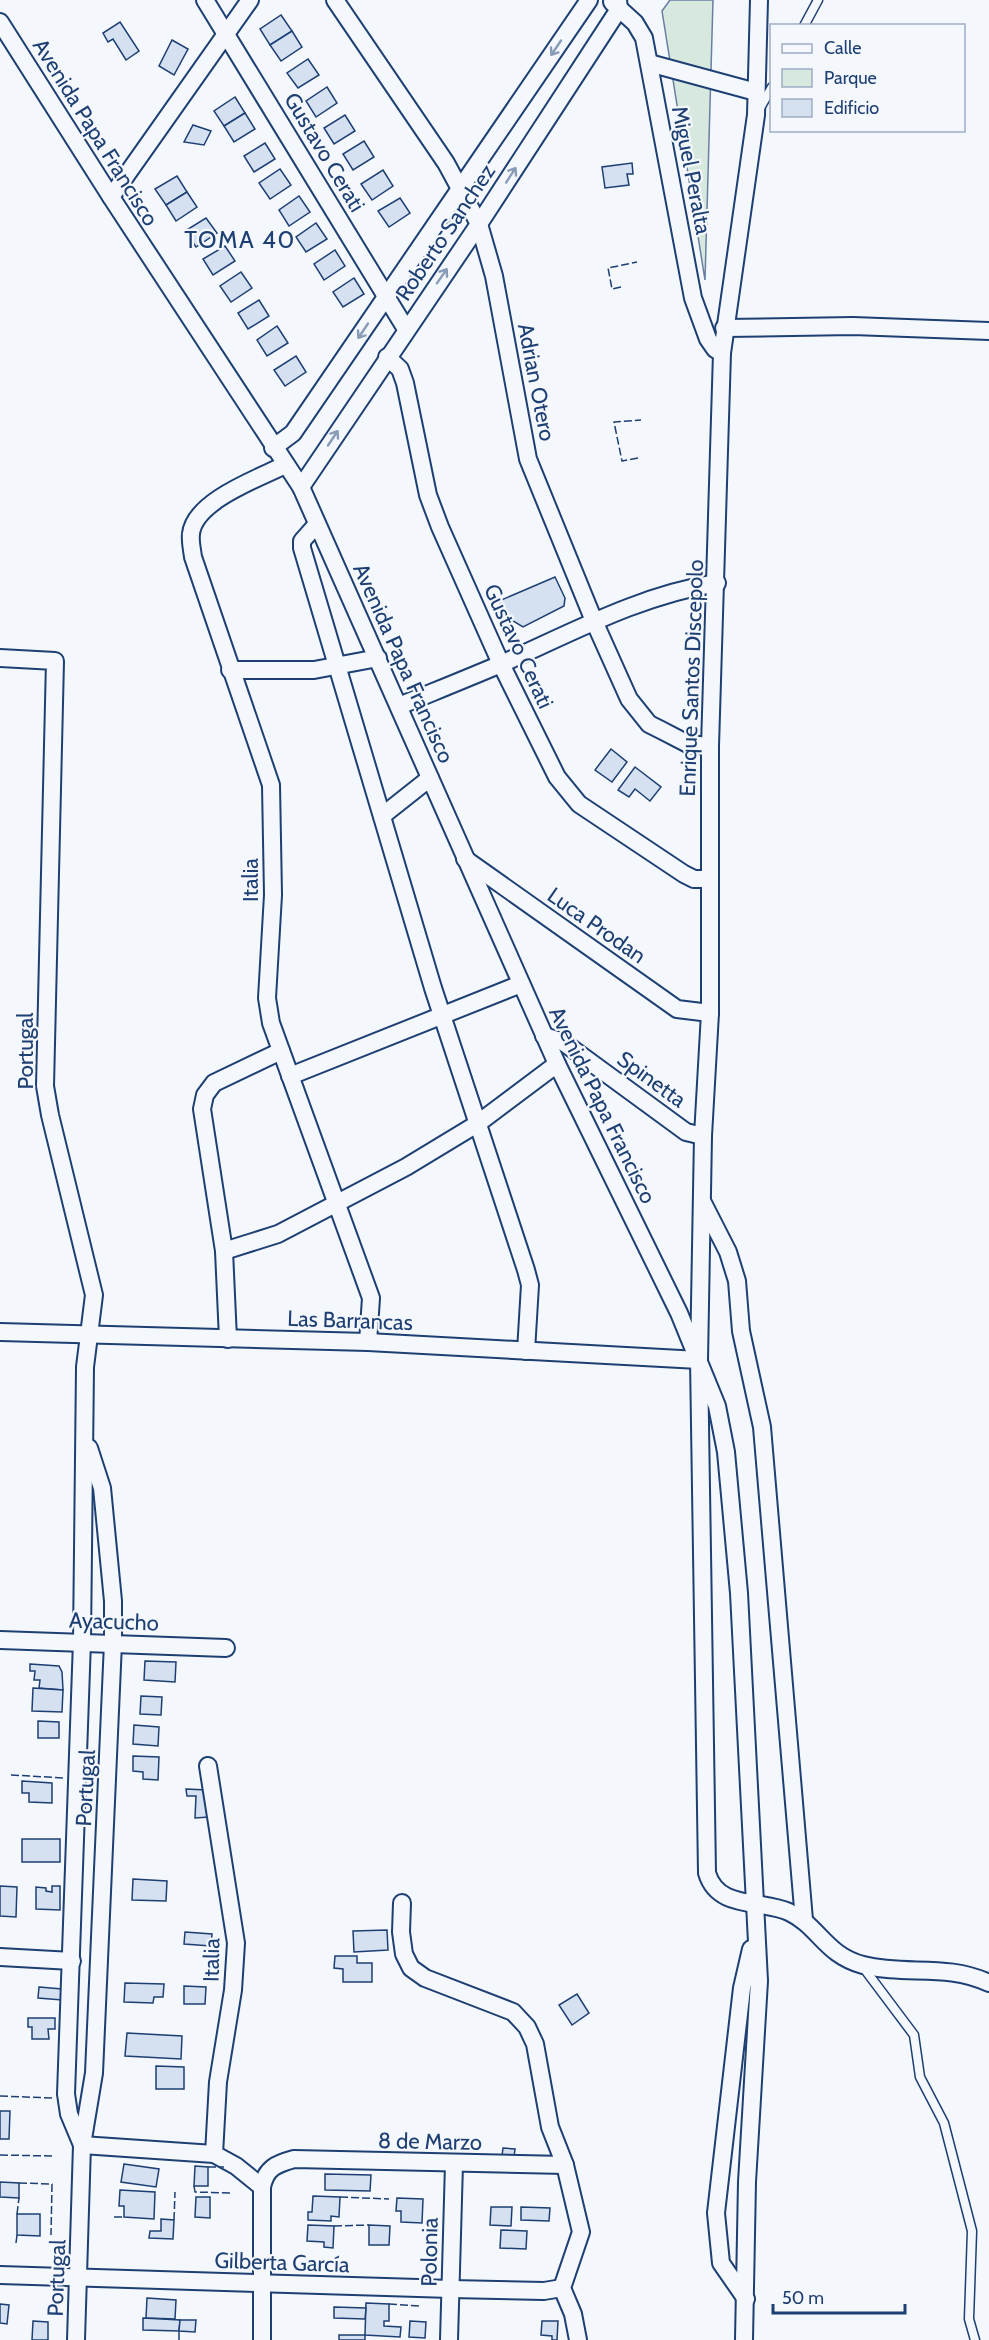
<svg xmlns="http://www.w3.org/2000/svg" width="989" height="2340" viewBox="0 0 989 2340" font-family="Cabin,sans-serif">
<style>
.green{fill:#d7e8df;stroke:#687fa3;stroke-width:1.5}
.building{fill:#d5e0f0;stroke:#1d3f73;stroke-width:1.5}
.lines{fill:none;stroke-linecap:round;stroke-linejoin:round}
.service-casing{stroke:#1d3f73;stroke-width:11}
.minor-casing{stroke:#1d3f73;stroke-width:20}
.service{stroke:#f4f7fb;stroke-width:8}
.minor{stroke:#f4f7fb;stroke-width:16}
.fence{stroke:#1d3f73;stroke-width:1.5;stroke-dasharray:8 3;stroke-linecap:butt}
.oneway{stroke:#889bb7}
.labels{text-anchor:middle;stroke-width:4.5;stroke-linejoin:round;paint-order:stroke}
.street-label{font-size:22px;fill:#1d3f73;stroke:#f4f7fb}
.neighbourhood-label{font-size:24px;letter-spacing:1.5px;fill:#1d3f73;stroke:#f4f7fb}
</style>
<rect width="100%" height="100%" fill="#f4f7fb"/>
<polygon class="green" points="670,0 713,0 705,280 662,11"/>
<g class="building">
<polygon points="281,15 292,31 270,45 260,29"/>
<polygon points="120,22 139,51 126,60 113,39 108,42 103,33"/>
<polygon points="292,31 302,47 281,61 270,45"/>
<polygon points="172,40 188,49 174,75 159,66"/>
<polygon points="308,59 319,75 298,88 287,73"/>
<polygon points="327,87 337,103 316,117 306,101"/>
<polygon points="235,97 245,113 224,126 214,111"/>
<polygon points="245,113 255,129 234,142 224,126"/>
<polygon points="345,115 355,131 334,144 324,128"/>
<polygon points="193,125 211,131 204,145 184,142"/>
<polygon points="364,141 374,157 353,170 343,154"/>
<polygon points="265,143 275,159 254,172 244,156"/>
<polygon points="632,163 633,174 627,174 629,185 605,188 602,167"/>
<polygon points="280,169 291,185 270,199 259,183"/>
<polygon points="383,170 393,186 372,200 361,184"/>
<polygon points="177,176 187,192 166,205 155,189"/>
<polygon points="187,192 197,207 176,221 166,205"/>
<polygon points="299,196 310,212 289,226 279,210"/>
<polygon points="400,198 410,213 389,227 378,211"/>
<polygon points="206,218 217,233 196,247 185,231"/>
<polygon points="316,223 327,239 306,252 296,237"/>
<polygon points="225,246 235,261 213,275 203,259"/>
<polygon points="335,250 345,266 324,280 314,264"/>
<polygon points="241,272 252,288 231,302 220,286"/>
<polygon points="354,278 364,294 343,307 333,292"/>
<polygon points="259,300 269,316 248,329 238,313"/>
<polygon points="277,326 288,343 267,356 257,340"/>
<polygon points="296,356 306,372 285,386 274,370"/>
<polygon points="555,577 565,598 564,606 523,627 508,618 499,601"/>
<polygon points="611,749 627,762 612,782 595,770"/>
<polygon points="635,767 661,787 650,801 635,789 629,797 618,790"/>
<polygon points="145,1661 176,1662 175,1682 144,1680"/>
<polygon points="30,1664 59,1666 62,1672 63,1690 39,1688 40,1680 34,1680 35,1671 30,1671"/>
<polygon points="33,1688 63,1690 62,1712 32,1711"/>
<polygon points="141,1696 162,1697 161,1715 140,1714"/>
<polygon points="38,1721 59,1722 59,1738 38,1738"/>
<polygon points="134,1725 159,1727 158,1746 133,1744"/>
<polygon points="133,1756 159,1757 158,1780 143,1779 143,1772 133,1771"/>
<polygon points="22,1781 52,1783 52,1803 29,1802 29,1793 22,1793"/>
<polygon points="186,1789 207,1790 209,1817 195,1818 196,1796 187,1796"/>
<rect x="22" y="1839" width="38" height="23"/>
<polygon points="133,1879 167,1881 166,1901 132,1900"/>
<polygon points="0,1886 17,1887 16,1917 0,1916"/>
<polygon points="52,1886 60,1886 60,1910 36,1909 36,1887 46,1888 46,1891 52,1892"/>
<polygon points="387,1930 388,1950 354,1952 353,1931"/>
<polygon points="185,1932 212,1934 211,1946 184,1944"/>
<polygon points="335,1956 357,1956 357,1963 372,1963 372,1982 343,1982 343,1969 334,1968"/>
<polygon points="125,1983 164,1984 163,1997 154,1997 153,2003 124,2002"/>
<polygon points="184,1986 206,1987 205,2004 184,2004"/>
<polygon points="39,1987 62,1989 62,2000 38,1998"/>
<polygon points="577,1994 589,2013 572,2025 559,2005"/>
<polygon points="28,2018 55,2018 55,2029 48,2029 49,2039 32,2039 32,2027 28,2027"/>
<polygon points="127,2033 182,2036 181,2059 125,2056"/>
<polygon points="156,2066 184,2067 184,2089 156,2089"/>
<polygon points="0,2111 10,2111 9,2139 0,2139"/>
<polygon points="503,2148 515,2149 513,2165 501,2164"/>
<polygon points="124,2164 159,2169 156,2187 121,2182"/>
<polygon points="195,2166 208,2167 208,2186 194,2186"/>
<polygon points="325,2174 371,2175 370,2191 325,2190"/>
<polygon points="0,2182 19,2183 19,2198 0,2197"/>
<polygon points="120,2190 155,2192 154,2219 124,2217 124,2206 119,2206"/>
<polygon points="313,2196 340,2197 339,2217 331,2216 331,2221 308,2220 308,2212 312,2212"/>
<polygon points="196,2197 210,2197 210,2218 195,2217"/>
<polygon points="397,2198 423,2199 422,2223 401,2222 401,2211 396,2211"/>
<polygon points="491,2207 512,2207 511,2226 490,2225"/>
<polygon points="521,2207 550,2208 549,2221 521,2220"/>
<polygon points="17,2214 40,2214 40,2236 17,2235"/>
<polygon points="161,2219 174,2220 173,2239 149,2238 150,2231 161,2231"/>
<polygon points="308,2225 334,2226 333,2248 324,2247 324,2242 307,2241"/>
<polygon points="369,2225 390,2226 389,2245 369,2245"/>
<polygon points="501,2230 527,2231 526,2249 500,2248"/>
<polygon points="147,2298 176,2300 175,2319 146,2318"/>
<polygon points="366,2303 389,2304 389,2321 384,2321 384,2326 401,2327 400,2337 365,2335"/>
<polygon points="0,2304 9,2305 7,2324 0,2323"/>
<polygon points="334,2307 366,2308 365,2319 334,2318"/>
<polygon points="143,2318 180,2320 179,2331 143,2330"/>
<polygon points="180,2320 196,2320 195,2332 179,2331"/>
<polygon points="33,2321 48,2322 48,2340 32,2340"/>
<polygon points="410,2321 426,2322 425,2338 409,2337"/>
<polygon points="542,2321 558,2321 557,2340 552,2340 552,2336 541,2335"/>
<rect x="339" y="2335" width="26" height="5"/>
</g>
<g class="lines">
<defs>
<g id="service">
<polyline points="804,26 818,0"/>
<polyline points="760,108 772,87"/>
<polyline points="863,1967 914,2035 920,2077 944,2123 972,2231 969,2319 975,2340"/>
</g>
<g id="minor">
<polyline points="205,0 406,329"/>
<polyline points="335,0 446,163 479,224 494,276 528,459 594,621 629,699 649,724 661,730 688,744 710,746"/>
<path d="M759,0L756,115L722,353L710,746V1013L703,1136L699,1360L707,1873C718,1910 760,1899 789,1912C819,1926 825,1955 863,1965C907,1976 946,1963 989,1983"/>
<polyline points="612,2 635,23 644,38 693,298 708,339 715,349 722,353"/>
<polyline points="0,22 111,197 301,487 557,1064 679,1313 717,1406 726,1452 739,1593 759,1981 747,2182 744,2340"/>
<polyline points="649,63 756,92"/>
<polyline points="111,197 250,0"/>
<polyline points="724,328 853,326 989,331"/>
<polyline points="387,357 400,369 405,383 428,495 440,527 501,664 557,777 579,804 684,874 694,879 709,879"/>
<polyline points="273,448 293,433 589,0"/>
<path d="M285,465C259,478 194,501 191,534C190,541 192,549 193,557L271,785L273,895L267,998L271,1023L371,1298L368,1342"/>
<polyline points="301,487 479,224 619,9 618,0"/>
<polyline points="317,524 302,541 302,548 433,988 526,1270 530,1285 526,1351"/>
<polyline points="0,658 55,661 45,1086 50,1115 94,1295 85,1367 82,1641 66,2094 69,2114 82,2145"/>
<polyline points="230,670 314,670 378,658"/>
<path d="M399,706C433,692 468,678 501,664C571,633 640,595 717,583"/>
<polyline points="382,816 430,778"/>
<polyline points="465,859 677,1009 710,1013"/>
<polyline points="544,1036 563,1042 686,1132 703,1136"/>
<polyline points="290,1076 521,984"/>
<polyline points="703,1203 728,1252 737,1281 741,1331 762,1427 804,1920"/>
<polyline points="224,1251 278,1234 406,1167 477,1124 557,1064"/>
<polyline points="0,1332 368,1342 699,1360"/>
<polyline points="228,1339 224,1251 202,1109 205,1095 214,1083 281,1051"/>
<polyline points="0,1640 226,1648"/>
<polyline points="208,1766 236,1943 233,1990 218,2082 214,2154"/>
<polyline points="402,1903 401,1932 404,1954 411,1968 425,1978 513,2012 527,2027 535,2044 550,2127 565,2165 581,2232 562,2288 573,2314 578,2340"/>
<polyline points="0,1957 72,1961"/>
<polyline points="82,2145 214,2154 236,2166 262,2187"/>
<polyline points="0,2275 451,2289 544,2291 562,2288"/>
<polyline points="746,2299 721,2263 716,2213 742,1988 751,1949"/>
<polyline points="76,2340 82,2145 94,2073 113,1643 113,1601 102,1488 89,1448"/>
<path d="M262,2340V2187C266,2168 276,2164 294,2159L565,2165"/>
<polyline points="449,2340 454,2164"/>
</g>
</defs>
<use href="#service" class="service-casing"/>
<use href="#minor" class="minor-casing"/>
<use href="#service" class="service"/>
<use href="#minor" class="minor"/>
<g class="fence">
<polyline points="621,287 612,289 608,268 637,262"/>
<polyline points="638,458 622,461 614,422 641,420"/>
<polyline points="11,1775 65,1778"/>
<polyline points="0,2096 52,2098"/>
<polyline points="0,2155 52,2156"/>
<polyline points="208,2167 224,2167"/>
<polyline points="19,2183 52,2184 51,2235"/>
<polyline points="194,2186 195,2192 231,2193"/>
<polyline points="340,2197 389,2199"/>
<polyline points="17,2214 19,2198"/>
<polyline points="114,2217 124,2217"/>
<polyline points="174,2220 175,2192"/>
<polyline points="334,2226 369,2225"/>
<polyline points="16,2243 17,2235"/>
<polyline points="389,2304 420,2306"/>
<polyline points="179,2340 179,2331"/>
</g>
</g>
<defs><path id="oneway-shaft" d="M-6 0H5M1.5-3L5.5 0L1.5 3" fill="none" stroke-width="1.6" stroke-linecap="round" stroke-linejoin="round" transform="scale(1.5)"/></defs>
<g class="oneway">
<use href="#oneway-shaft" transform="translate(556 48) rotate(124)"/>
<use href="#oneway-shaft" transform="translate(511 175) rotate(-57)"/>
<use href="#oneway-shaft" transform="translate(442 276) rotate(-55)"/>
<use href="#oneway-shaft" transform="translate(363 331) rotate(124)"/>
<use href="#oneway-shaft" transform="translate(333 438) rotate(-56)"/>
</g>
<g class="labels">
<g class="street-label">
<text transform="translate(96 132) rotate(58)" y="8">Avenida Papa Francisco</text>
<text transform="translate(325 152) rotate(59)" y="8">Gustavo Cerati</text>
<text transform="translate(692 170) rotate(79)" y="8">Miguel Peralta</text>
<text transform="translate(445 232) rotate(-56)" y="8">Roberto Sanchez</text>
<text transform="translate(537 382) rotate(79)" y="8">Adrian Otero</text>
<text transform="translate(519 646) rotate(65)" y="8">Gustavo Cerati</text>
<text transform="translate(404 663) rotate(66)" y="8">Avenida Papa Francisco</text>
<text transform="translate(691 678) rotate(-88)" y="8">Enrique Santos Discepolo</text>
<text transform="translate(250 880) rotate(-90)" y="8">Italia</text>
<text transform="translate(597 925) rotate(35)" y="8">Luca Prodan</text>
<text transform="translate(25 1051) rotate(-90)" y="8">Portugal</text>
<text transform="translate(652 1079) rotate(36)" y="8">Spinetta</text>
<text transform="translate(603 1105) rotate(64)" y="8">Avenida Papa Francisco</text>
<text transform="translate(350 1320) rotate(2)" y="8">Las Barrancas</text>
<text transform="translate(114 1621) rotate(2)" y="8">Ayacucho</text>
<text transform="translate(85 1788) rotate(-87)" y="8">Portugal</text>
<text transform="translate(211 1960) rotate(-89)" y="8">Italia</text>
<text transform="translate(430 2141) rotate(1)" y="8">8 de Marzo</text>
<text transform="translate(429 2252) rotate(-89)" y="8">Polonia</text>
<text transform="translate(282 2262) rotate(2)" y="8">Gilberta García</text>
<text transform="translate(56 2278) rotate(-88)" y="8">Portugal</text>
</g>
<g class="neighbourhood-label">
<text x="240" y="248">TOMA 40</text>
</g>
</g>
<rect x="770" y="24" width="195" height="108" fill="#f4f7fb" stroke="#9eadc5" stroke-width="1.5"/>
<rect x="782" y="44" width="30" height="9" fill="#f4f7fb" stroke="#9eadc5" stroke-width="1.5"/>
<text x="824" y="54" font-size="18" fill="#1d3f73">Calle</text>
<rect x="782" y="69" width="30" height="18" fill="#d7e8df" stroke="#9eadc5" stroke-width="1.5"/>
<text x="824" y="84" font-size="18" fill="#1d3f73">Parque</text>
<rect x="782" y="99" width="30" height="18" fill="#d5e0f0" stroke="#9eadc5" stroke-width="1.5"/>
<text x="824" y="114" font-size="18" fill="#1d3f73">Edificio</text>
<path d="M773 2304v9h132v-9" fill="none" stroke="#1d3f73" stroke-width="3"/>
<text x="782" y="2304" font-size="18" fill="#1d3f73" stroke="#f4f7fb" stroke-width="4.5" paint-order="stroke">50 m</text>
</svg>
